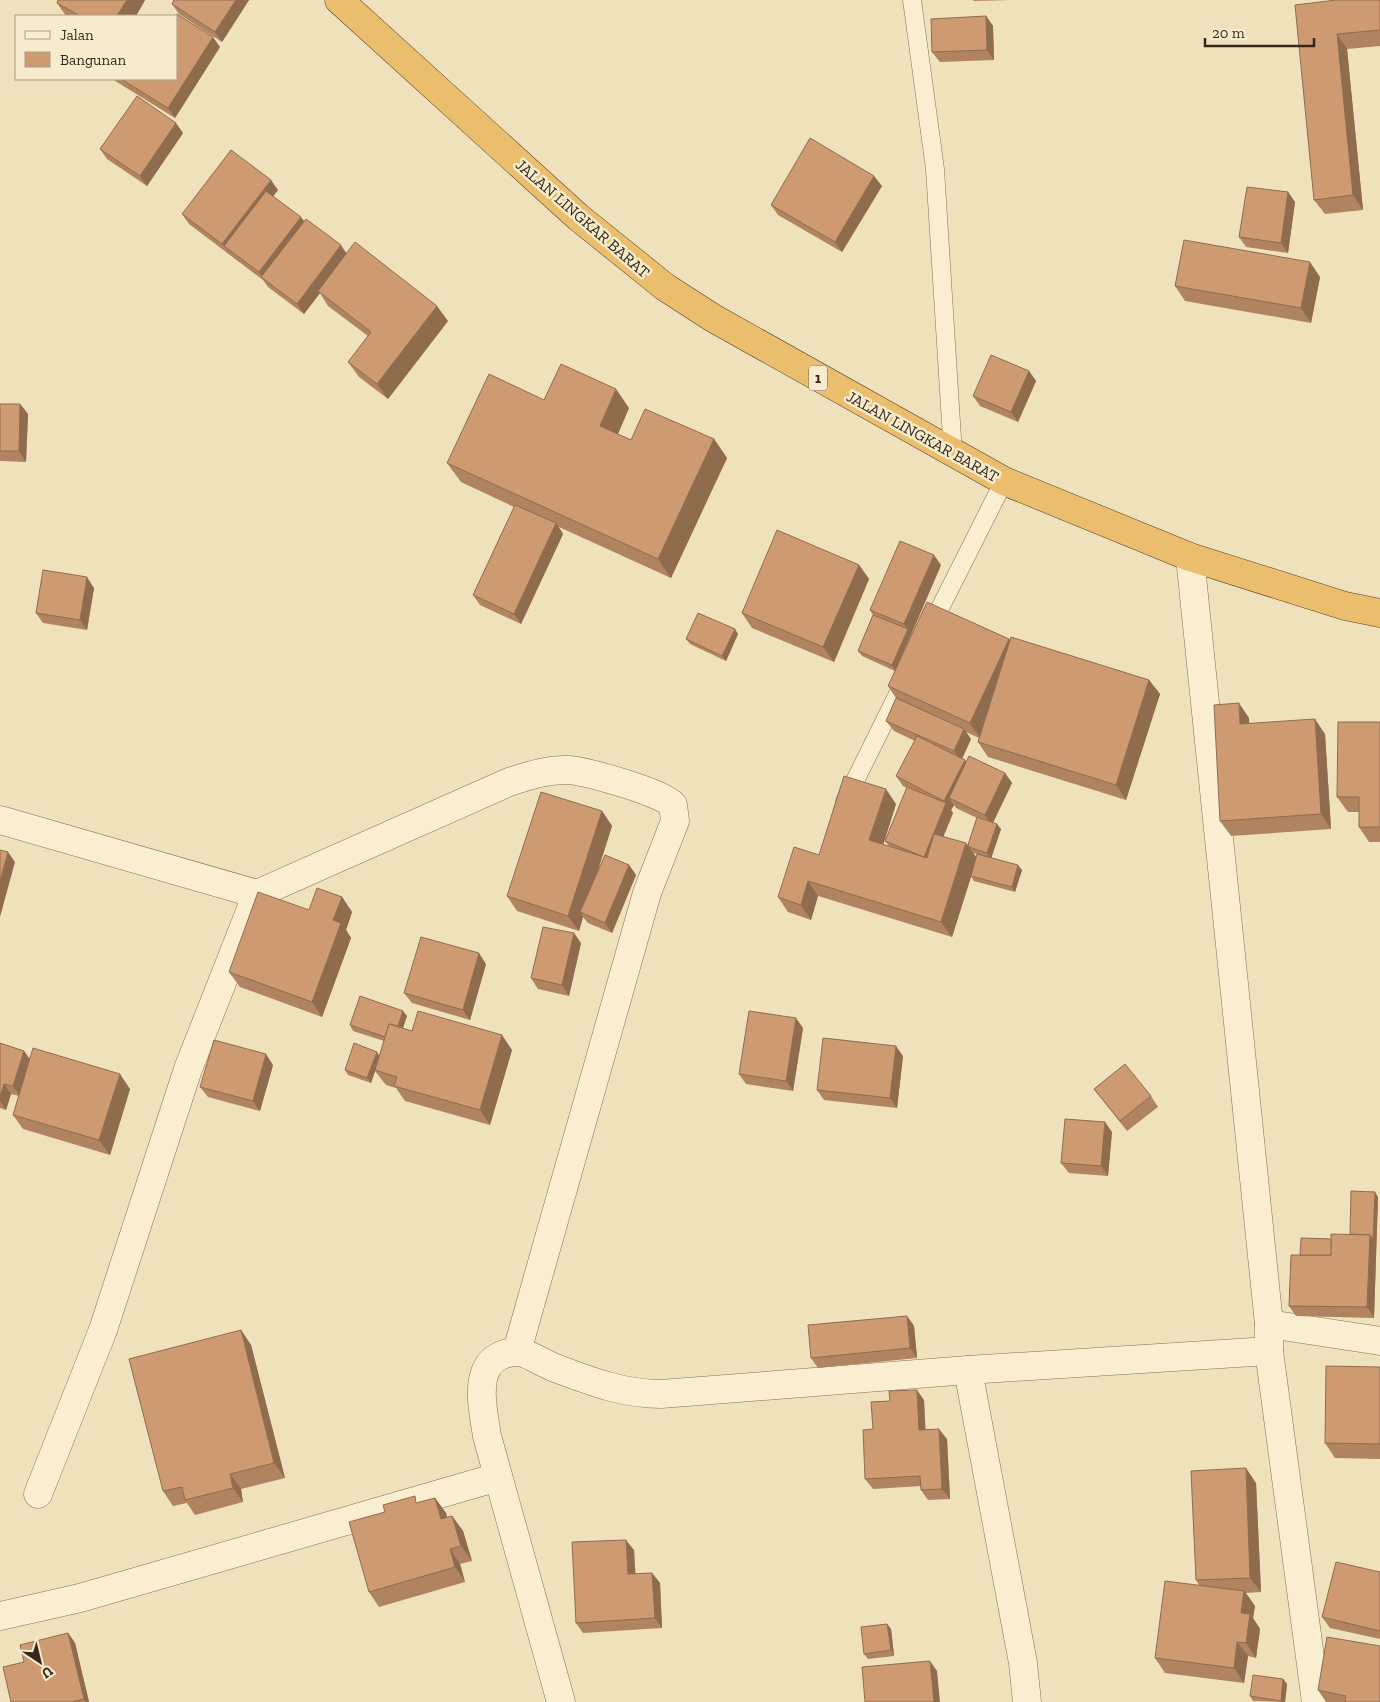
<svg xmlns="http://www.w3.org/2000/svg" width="1380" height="1702" viewBox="0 0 1380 1702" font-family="'Zilla Slab',serif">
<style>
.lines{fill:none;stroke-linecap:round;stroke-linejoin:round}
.service-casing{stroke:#867155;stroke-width:19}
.minor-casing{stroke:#867155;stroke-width:29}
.trunk-casing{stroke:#533f2a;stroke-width:29}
.service{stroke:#f9eecf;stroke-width:18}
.minor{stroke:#f9eecf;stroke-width:28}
.trunk{stroke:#ebbe6e;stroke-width:28}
.wall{fill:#b18461;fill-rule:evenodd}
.shaded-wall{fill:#906c4f}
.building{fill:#ce9a71;stroke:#906c4f}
.labels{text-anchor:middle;stroke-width:5;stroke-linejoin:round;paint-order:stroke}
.shield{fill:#f6ebcc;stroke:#6f6250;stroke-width:1}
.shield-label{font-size:15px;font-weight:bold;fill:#35281b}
.street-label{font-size:16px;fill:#35281b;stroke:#f6ebcc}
</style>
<rect width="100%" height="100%" fill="#efe1bc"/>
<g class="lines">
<defs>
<g id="service">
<polyline points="912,0 935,169 953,454"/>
<polyline points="930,628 1004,481"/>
<polyline points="845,801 907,676"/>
</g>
<g id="minor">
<polyline points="1190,557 1269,1324 1269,1351 1316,1702"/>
<polyline points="0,820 257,894"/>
<polyline points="1269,1324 1380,1341"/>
<polyline points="968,1370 1023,1663 1027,1702"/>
<path d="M38,1494L103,1330L188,1069L257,894L509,782C528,776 548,769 569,770C588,772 662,792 673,805L675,821L647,893L517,1351"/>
<polyline points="0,1616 80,1598 498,1477"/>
<path d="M561,1702L487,1436C484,1416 477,1386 487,1368C492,1358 505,1352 516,1352C525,1351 548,1366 558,1369C592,1382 625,1394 661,1394L968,1370L1269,1351"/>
</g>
<polyline id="trunk" points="339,0 578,217 665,287 713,318 1004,481 1190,557 1345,606 1380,613"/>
</defs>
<use href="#service" class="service-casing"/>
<use href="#minor" class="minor-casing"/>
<use href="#trunk" class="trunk-casing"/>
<use href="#service" class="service"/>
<use href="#minor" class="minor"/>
<use href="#trunk" class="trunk"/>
</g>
<g class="wall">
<polygon points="58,0 145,0 136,16 66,16 57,3"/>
<polygon points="173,0 249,0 222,42 179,14 172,4 174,1"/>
<polygon points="973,0 1011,0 974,1"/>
<polygon points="1336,0 1380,0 1380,46 1347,49 1363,210 1325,214 1314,200"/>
<polygon points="986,16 993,26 994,60 940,62 932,52"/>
<polygon points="220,47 175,118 112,79 176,79"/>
<polygon points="183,133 147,186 107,159 100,149"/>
<polygon points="882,186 842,252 778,215 771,205"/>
<polygon points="278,190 273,196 304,221 347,253 448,321 388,399 359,377 348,362 368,336 328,306 320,293 304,314 268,287 263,280 189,224 182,214"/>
<polygon points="1288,192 1295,202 1288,253 1246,247 1239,237"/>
<polygon points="1320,277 1311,323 1185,301 1175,286"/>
<polygon points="1029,371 1036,381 1018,422 980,406 973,396"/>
<polygon points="544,400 629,408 618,434 631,440 714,439 727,458 671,578 559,527 563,534 521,624 480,605 473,595 514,507 461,482 447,463"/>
<polygon points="0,404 20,404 28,414 26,462 0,461"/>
<polygon points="859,565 869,579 834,662 752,628 742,613"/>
<polygon points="941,565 895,671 862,656 858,651 873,615 870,610"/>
<polygon points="94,588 87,630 43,623 36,613"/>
<polygon points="738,634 726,661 690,644 686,639"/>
<path d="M1009,639L1010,641L1149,680L1160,694L1126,800L988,757L978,742L979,738L966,732L971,739L962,759L966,763L1005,773L1012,783L993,822L1001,829L991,858L1022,870L1015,892L974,881L971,876L952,937L818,896L811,920L788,912L778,897L819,855L896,804L883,845L889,846L885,841L907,788L903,786L896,776L915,741L894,731L886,721L896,698L888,686ZM954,805L956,808L977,818L968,845L943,837L953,813L951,810ZM973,853L977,854L976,857Z"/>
<polygon points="1249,718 1249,723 1325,734 1331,829 1231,836 1220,821"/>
<polygon points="1380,722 1380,842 1369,842 1359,827 1359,812 1348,812 1337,797"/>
<polygon points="602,811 612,826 598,870 629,865 636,875 612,933 588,923 583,917 579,931 517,911 507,896"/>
<polygon points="342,897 352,912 346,930 351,938 322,1017 240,987 229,972 309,910"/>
<polygon points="581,943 569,996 538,989 531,978"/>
<polygon points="486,964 470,1020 412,1003 404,993"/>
<polygon points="407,1016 403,1028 412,1031 512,1050 490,1125 405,1101 396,1088 386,1085 375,1071 371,1083 348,1075 345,1070 379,1056 384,1041 353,1031 350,1025"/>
<polygon points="803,1028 793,1091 746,1084 739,1074"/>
<polygon points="0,1043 24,1051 30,1059 130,1089 110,1155 23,1129 13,1115 19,1096 11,1094 6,1110 0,1108"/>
<polygon points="903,1056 897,1108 824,1100 817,1090"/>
<polygon points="273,1065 260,1111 208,1097 200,1087"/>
<polygon points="1094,1089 1151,1096 1158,1107 1127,1131"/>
<polygon points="1112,1132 1108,1176 1069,1173 1061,1163"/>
<polygon points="1378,1197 1374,1318 1296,1316 1289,1306 1331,1239 1350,1234"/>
<polygon points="907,1316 914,1326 917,1358 818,1368 811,1358"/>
<polygon points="241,1330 251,1345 285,1478 241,1489 243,1502 195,1515 187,1503 173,1506 163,1491"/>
<polygon points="1380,1367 1380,1459 1335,1458 1325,1443"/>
<polygon points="924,1400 925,1430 947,1439 950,1499 928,1500 921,1490 921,1486 873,1489 865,1479 873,1429"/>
<polygon points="1256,1483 1261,1592 1246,1593 1255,1606 1253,1618 1260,1629 1256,1658 1248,1656 1244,1683 1165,1673 1155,1658 1199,1585 1196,1580"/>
<polygon points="435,1498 446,1513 447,1517 452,1516 463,1531 472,1561 460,1564 465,1582 379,1607 369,1592 419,1502"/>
<polygon points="634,1550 635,1574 652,1573 660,1583 662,1628 583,1633 576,1623"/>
<polygon points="1380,1572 1380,1639 1330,1628 1322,1617"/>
<polygon points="887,1624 891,1629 894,1656 868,1659 864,1654"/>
<polygon points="68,1633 75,1643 89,1702 11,1702 24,1662"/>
<polygon points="1283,1679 1287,1684 1285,1702 1253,1701 1250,1696"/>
<polygon points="1318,1690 1380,1702 1326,1702"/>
</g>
<g class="shaded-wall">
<polygon points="127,0 145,0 136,16 117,16"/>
<polygon points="236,0 249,0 222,42 215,32"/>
<polygon points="986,16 993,26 994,60 987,50"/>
<polygon points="1337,34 1347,49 1363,210 1353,195"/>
<polygon points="213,37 220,47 175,118 168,108"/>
<polygon points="176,123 183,133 147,186 140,176"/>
<polygon points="874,176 882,186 842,252 835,242"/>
<polygon points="271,180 278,190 232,251 222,244"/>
<polygon points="1288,192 1295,202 1288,253 1281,243"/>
<polygon points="301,217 308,227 264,279 259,272"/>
<polygon points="341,245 348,256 318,291 320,293 304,314 297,304"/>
<polygon points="1310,262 1320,277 1311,323 1301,308"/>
<polygon points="437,306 448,321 388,399 377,384"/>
<polygon points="1029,371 1036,381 1018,422 1011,412"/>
<polygon points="616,389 629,408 613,445 600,426"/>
<polygon points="20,404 28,414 26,462 19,451"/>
<polygon points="714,439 727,458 671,578 658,559"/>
<polygon points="556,523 563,534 521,624 514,614"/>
<polygon points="934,555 941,565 911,635 904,624"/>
<polygon points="859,565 869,579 834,662 823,647"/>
<polygon points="87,577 94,588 87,630 80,620"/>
<polygon points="735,629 738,634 726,661 722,656"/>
<polygon points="908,629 911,635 895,671 892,665"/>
<polygon points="1009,639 1019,654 980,738 970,723"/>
<polygon points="1149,680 1160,694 1126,800 1116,785"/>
<polygon points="1239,703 1249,718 1250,739 1240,724"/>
<polygon points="1315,719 1325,734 1331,829 1321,814"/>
<polygon points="964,729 971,739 961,761 954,751"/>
<polygon points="965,760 972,770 949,798 954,805 951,810 953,813 931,867 924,857 946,803 944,801"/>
<polygon points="1005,773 1012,783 992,825 985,815"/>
<polygon points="886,789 896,804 880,855 869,840"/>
<polygon points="602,811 612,826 584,914 580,912 583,917 579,931 568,916"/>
<polygon points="997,824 1001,829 991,859 987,853"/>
<polygon points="966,843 977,858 952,937 941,922"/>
<polygon points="8,852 15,862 0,917 0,881"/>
<polygon points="629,865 636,875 612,933 605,923"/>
<polygon points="1018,865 1022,870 1015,892 1012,887"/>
<polygon points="808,881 818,896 811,920 801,905"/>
<polygon points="342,897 352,912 346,930 351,938 322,1017 312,1002 333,920"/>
<polygon points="574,933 581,943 569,996 562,985"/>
<polygon points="479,953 486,964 470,1020 463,1010"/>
<polygon points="403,1011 407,1016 397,1045 393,1040"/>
<polygon points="796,1018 803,1028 793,1091 786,1081"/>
<polygon points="502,1035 512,1050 490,1125 480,1110"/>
<polygon points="896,1046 903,1056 897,1108 890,1098"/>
<polygon points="24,1051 31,1061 20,1096 13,1086"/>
<polygon points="377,1052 380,1057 371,1083 367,1078"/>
<polygon points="266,1054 273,1065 260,1111 253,1101"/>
<polygon points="120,1074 130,1089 110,1155 99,1140"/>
<polygon points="4,1084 11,1094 6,1110 0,1101 0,1097"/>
<polygon points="1105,1122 1112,1132 1108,1176 1101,1166"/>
<polygon points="1375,1192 1378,1197 1374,1318 1367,1307 1370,1235"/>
<polygon points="907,1316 914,1326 917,1358 910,1348"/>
<polygon points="241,1330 251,1345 285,1478 274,1463"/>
<polygon points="917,1390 924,1400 926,1440 919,1430"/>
<polygon points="939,1429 947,1439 950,1499 942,1489"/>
<polygon points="1246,1468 1256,1483 1261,1592 1250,1578"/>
<polygon points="230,1474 241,1489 243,1502 233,1488"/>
<polygon points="435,1498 446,1513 451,1534 441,1519"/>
<polygon points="452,1516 463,1531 472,1561 461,1546"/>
<polygon points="626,1540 634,1550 636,1584 628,1574"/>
<polygon points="450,1549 460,1564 465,1582 455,1567"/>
<polygon points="652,1573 660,1583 662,1628 655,1618"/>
<polygon points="1244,1591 1255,1606 1253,1618 1260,1629 1256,1658 1246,1643 1241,1613"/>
<polygon points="887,1624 891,1629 894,1656 891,1650"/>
<polygon points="68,1633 75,1643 89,1702 86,1702 84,1699"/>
<polygon points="1237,1642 1248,1656 1244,1683 1234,1668"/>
<polygon points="930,1661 937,1671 940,1702 934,1702"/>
<polygon points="1283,1679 1287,1684 1285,1702 1282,1702 1281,1701"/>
</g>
<g class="building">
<polygon points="58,0 127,0 117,16 80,16 57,3"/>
<polygon points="174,0 236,0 215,32 172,4"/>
<polygon points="1336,0 1380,0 1380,30 1337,34 1353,195 1314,200 1295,5"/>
<polygon points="177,14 213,37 168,108 121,79 176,79 176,16"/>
<polygon points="986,16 987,50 932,52 931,19"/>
<polygon points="137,96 176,123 140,176 100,149"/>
<polygon points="810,138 874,176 835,242 771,205"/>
<polygon points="231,150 271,180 222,244 182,214"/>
<polygon points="1247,187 1288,192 1281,243 1239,237"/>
<polygon points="266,191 301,217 259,272 224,246"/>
<polygon points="306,219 341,245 297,304 261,277"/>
<polygon points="1184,240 1310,262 1301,308 1175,286"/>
<polygon points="355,242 437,306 377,384 348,362 371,332 318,291"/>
<polygon points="991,355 1029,371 1011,412 973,396"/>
<polygon points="561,364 616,389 600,426 631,440 645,409 714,439 658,559 447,463 489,374 544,400"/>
<polygon points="0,404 20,404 19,451 0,451"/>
<polygon points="515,505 556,523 514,614 473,595"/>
<polygon points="777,530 859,565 823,647 742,613"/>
<polygon points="900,541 934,555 904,624 870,610"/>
<polygon points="43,570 87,577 80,620 36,613"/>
<polygon points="927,602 1009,639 970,723 888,686"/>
<polygon points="698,613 735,629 722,656 686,639"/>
<polygon points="873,615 908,629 892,665 858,651"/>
<polygon points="1011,637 1149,680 1116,785 978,742"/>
<polygon points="896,698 964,729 954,751 886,721"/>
<polygon points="1239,703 1240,724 1315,719 1321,814 1220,821 1214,705"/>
<polygon points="1338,722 1380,722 1380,827 1359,827 1359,797 1337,797"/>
<polygon points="917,736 965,760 944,801 896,776"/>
<polygon points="969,756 1005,773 985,815 949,798"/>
<polygon points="844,776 886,789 869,840 927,858 934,834 966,843 941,922 808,881 801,905 778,897 794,847 819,855"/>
<polygon points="907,787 946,803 924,857 885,841"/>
<polygon points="541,792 602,811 568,916 507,896"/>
<polygon points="977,817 997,824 987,853 969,847 968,845"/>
<polygon points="0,850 8,852 0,881"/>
<polygon points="977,854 1018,865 1012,887 971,876"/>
<polygon points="605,855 629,865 605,923 580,912"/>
<polygon points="317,888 342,897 333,920 341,923 312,1002 229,972 258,892 309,910"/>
<polygon points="543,927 574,933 562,985 531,978"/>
<polygon points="421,937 479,953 463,1010 404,993"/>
<polygon points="360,996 403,1011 398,1026 389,1024 385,1037 350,1025"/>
<polygon points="418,1011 502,1035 480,1110 394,1086 397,1077 375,1070 389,1024 412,1031"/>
<polygon points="749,1011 796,1018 786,1081 739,1074"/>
<polygon points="823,1038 896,1046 890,1098 817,1090"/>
<polygon points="214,1040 266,1054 253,1101 200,1087"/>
<polygon points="0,1043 24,1051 13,1086 4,1084 0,1097"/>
<polygon points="354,1043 377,1052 367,1078 345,1070"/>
<polygon points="33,1048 120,1074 99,1140 13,1115"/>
<polygon points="1125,1064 1151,1096 1120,1121 1094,1089"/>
<polygon points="1065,1119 1105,1122 1101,1166 1061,1163"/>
<polygon points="1351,1191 1375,1192 1373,1240 1370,1235 1350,1234"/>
<polygon points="1331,1234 1370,1235 1367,1307 1289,1306 1291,1255 1331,1255"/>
<polygon points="1301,1238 1331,1239 1331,1255 1300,1255"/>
<polygon points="907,1316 910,1348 811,1358 808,1325"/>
<polygon points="241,1330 274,1463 230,1474 233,1488 185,1500 182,1487 163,1491 129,1359"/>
<polygon points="1326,1366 1380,1367 1380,1444 1325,1443"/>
<polygon points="917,1390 919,1430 939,1429 942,1489 921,1490 920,1476 865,1479 863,1430 873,1429 871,1402 890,1401 889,1391"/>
<polygon points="1246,1468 1250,1578 1196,1580 1191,1471"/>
<polygon points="415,1496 416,1503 435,1498 441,1519 452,1516 461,1546 450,1549 455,1567 369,1592 349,1522 385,1512 383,1505"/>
<polygon points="626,1540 628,1574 652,1573 655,1618 576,1623 572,1542"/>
<polygon points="1336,1562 1380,1572 1380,1631 1322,1617"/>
<polygon points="1165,1581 1244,1591 1241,1613 1250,1614 1246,1643 1237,1642 1234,1668 1155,1658"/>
<polygon points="887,1624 891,1650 864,1654 861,1627"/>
<polygon points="68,1633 84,1699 72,1702 11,1702 3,1667 24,1662 20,1645"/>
<polygon points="1327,1637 1380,1646 1380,1702 1345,1702 1346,1696 1318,1690"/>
<polygon points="930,1661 934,1702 865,1702 862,1667"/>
<polygon points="1253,1675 1283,1679 1281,1701 1250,1696"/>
</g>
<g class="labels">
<rect class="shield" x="809" y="365.5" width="18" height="25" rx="4"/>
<g class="shield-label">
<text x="818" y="383">1</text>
</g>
<g class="street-label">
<text transform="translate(583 218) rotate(41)" y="6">JALAN LINGKAR BARAT</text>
<text transform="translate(923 436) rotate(29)" y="6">JALAN LINGKAR BARAT</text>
</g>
</g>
<rect x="15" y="15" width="162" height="65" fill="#f6ebcc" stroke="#a99d85"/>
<rect x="25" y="31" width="25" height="8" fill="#f9eecf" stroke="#a99d85"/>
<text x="60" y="40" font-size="15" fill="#35281b">Jalan</text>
<rect x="25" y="52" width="25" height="15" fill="#ce9a71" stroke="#a99d85"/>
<text x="60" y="65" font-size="15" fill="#35281b">Bangunan</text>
<g transform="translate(40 1662) rotate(145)" stroke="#f6ebcc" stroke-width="4" paint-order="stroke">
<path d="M0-4L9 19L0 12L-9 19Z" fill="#35281b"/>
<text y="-8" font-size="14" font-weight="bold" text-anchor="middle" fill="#35281b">U</text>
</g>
<path d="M1205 38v8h109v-8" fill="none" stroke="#35281b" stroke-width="2.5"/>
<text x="1212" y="38" font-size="15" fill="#35281b" stroke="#f6ebcc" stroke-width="4" paint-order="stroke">20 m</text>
</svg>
